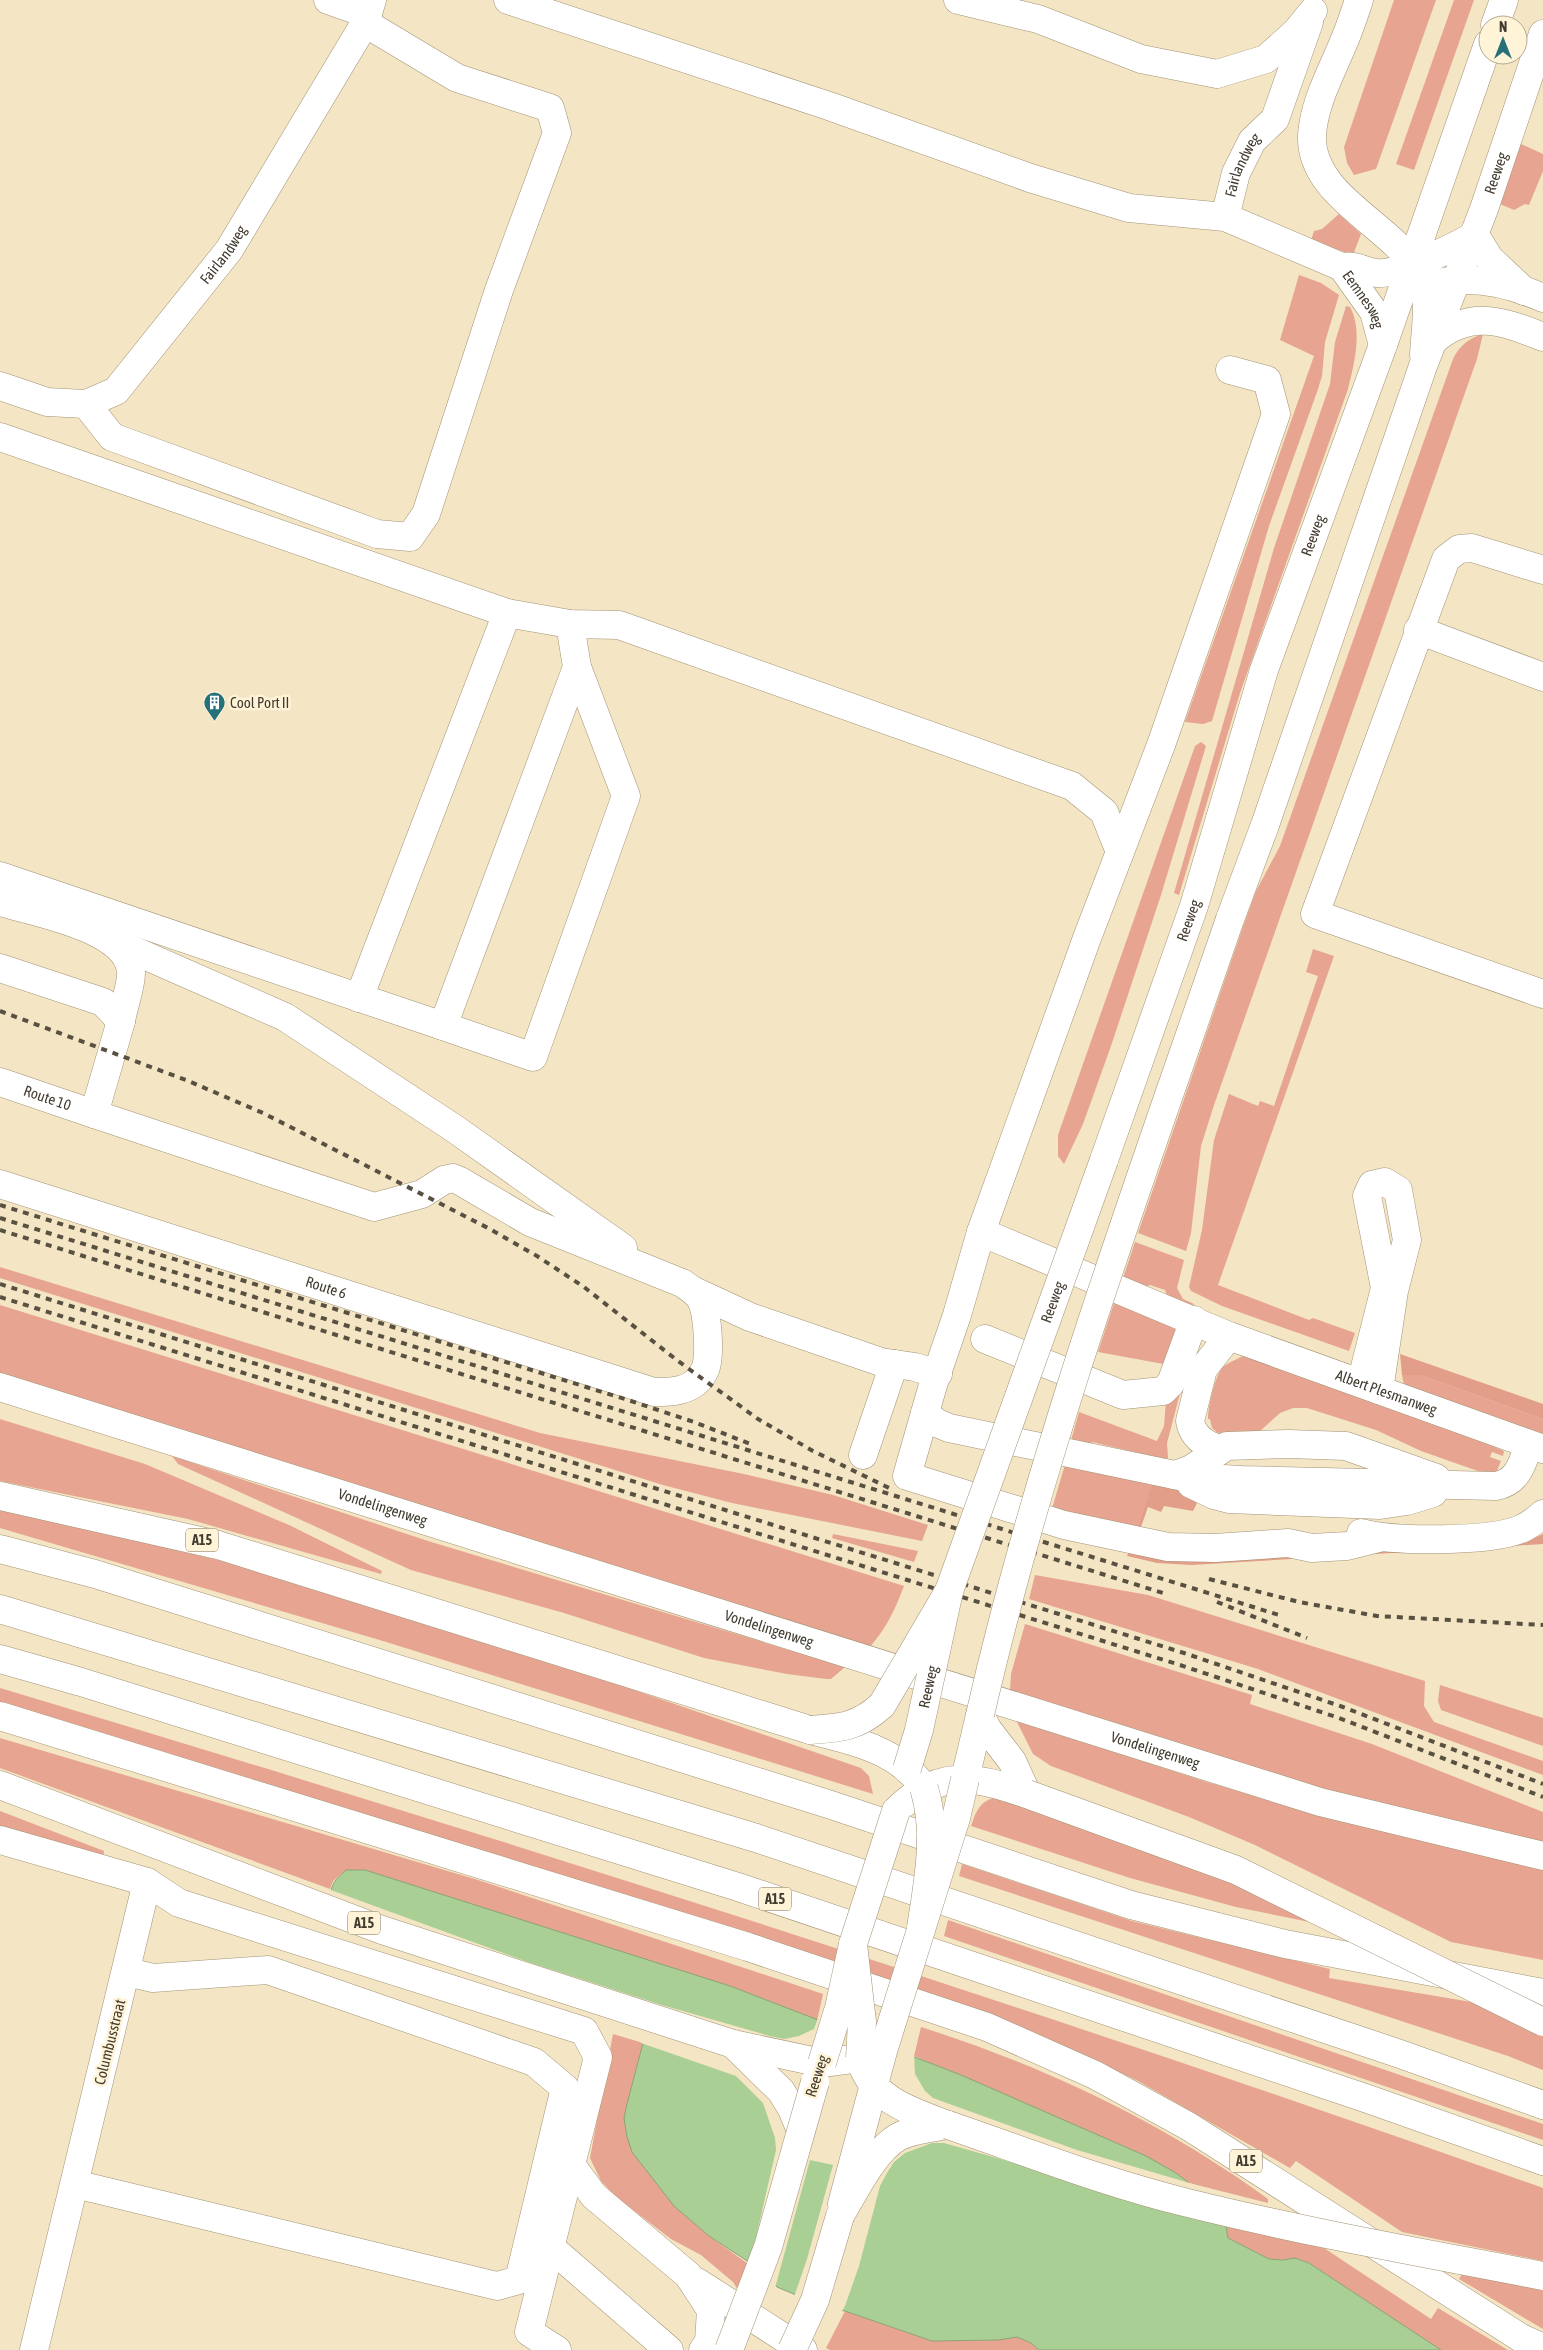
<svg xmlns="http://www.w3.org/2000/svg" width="1543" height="2350" viewBox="0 0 1543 2350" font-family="'Asap Condensed',sans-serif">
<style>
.green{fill:#e7a491}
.forest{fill:#e39e89}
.water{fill:#aacf94;stroke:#8ba376}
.pier{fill:#f4e5c4}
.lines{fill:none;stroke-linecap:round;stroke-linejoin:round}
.minor-casing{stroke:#a29375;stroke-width:29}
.major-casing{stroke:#a29375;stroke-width:29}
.highway-casing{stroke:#a29375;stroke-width:29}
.minor{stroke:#fff;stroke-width:28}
.major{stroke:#fff;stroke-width:28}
.highway{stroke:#fff;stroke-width:28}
.rail{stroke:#585041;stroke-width:4;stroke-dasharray:6 6;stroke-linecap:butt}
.major-bridge-casing{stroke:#a29375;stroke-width:29;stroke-linecap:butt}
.highway-bridge-casing{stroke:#a29375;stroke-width:29;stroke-linecap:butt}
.major-bridge{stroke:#fff;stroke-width:28}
.highway-bridge{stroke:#fff;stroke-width:28}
.labels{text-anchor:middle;stroke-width:5;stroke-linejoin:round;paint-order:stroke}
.shield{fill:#fff3d8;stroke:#7b7262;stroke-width:1}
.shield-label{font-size:14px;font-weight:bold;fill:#423b2f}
.street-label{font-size:15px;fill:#423b2f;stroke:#fff3d8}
.poi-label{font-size:15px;fill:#423b2f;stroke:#fff3d8;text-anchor:start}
</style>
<rect width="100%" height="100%" fill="#f4e5c4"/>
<g class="green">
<polygon points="1394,0 1436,0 1376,169 1354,175 1347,163 1344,147"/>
<polygon points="1454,0 1474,0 1414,170 1396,164"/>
<polygon points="1521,144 1543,154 1543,171 1529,205 1525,204 1514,210 1500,204 1518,145"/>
<polygon points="1339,214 1361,234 1353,255 1311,240 1314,231 1322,229"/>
<polygon points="1299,275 1321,283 1339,295 1325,342 1322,376 1317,392 1269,526 1212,721 1203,724 1185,722 1314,356 1280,340"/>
<path d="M1346,306L1350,307C1363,331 1354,364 1348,389L1240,693L1179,895L1174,893L1274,548L1330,384L1335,342Z"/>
<path d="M1483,334L1477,359L1455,421L1214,1105L1201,1146L1191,1233L1186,1251L1138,1233L1244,924L1256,891L1280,846L1453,359C1459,346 1469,338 1483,334Z"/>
<polygon points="1201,742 1206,746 1161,895 1111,1046 1083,1124 1064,1164 1058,1156 1058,1135 1195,746"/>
<polygon points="1313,949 1334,956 1218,1285 1309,1320 1313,1318 1355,1333 1349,1351 1222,1306 1191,1291 1189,1287 1202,1230 1214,1140 1229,1094 1258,1106 1260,1101 1274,1106 1318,976 1306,972"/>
<polygon points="1135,1242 1184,1260 1177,1288 1183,1299 1194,1304 1191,1308 1168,1298 1165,1290 1150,1285 1142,1288 1122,1281"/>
<polygon points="0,1267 540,1433 744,1474 833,1495 928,1525 922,1541 732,1503 663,1485 0,1278"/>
<polygon points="1115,1300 1180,1323 1169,1365 1098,1352"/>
<path d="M0,1305L904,1586C895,1610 885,1631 867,1650L0,1376Z"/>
<polygon points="1203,1338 1188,1363 1167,1443 1168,1458 1163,1461 1159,1458 1092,1442 1090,1449 1070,1444 1079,1412 1157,1441 1164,1426 1166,1401 1190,1342"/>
<path d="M1249,1353L1420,1414L1504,1451L1503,1456L1492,1452L1490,1457L1501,1461L1496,1473L1492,1476L1421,1451L1376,1430L1307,1408H1293L1280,1413L1259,1432L1218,1433L1212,1428L1210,1419H1208C1208,1407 1215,1374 1224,1366C1231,1361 1242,1357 1249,1353Z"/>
<polygon points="1402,1375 1420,1375 1543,1419 1543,1434 1412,1391 1404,1385"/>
<polygon points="0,1419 145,1464 289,1525 382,1571 381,1574 188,1519 0,1481"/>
<polygon points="172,1456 428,1541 845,1667 831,1679 826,1679 787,1674 704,1658 564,1613 411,1570 178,1464"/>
<polygon points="1066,1461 1152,1485 1137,1528 1051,1512"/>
<polygon points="0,1508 243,1566 576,1670 861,1768 869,1776 873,1794 383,1641 0,1528"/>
<polygon points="833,1534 918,1551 914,1562 832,1538"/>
<polygon points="1035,1575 1148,1595 1425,1681 1424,1706 1434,1722 1543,1761 1543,1775 1258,1669 1029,1599"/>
<polygon points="1025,1624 1252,1695 1250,1704 1372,1744 1543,1812 1543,1845 1383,1808 1010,1691 1011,1674"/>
<polygon points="1440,1685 1543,1718 1543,1746 1441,1710 1438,1701"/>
<path d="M0,1688C518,1843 1033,2007 1543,2188V2261L1402,2232L1296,2161L1290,2168L1138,2081L1081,2054L0,1707Z"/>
<polygon points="1016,1720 1207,1782 1318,1815 1543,1868 1543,1960 1451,1942 1255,1845 1189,1817 1051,1766 1033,1754"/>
<polygon points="0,1738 478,1880 823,1994 817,2021 730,1986 346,1870 333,1881 330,1889 0,1768"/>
<path d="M998,1797L1152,1848L1339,1928L1236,1907L1130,1878L971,1826C976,1811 980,1800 998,1797Z"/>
<polygon points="0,1811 104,1851 103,1858 0,1828"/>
<polygon points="962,1864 1132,1921 1330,1969 1329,1978 1483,2004 1543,2032 1543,2070 1508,2056 959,1876"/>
<polygon points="948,1920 1543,2124 1543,2140 944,1936"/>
<path d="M921,2027C1044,2066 1164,2123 1268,2199V2203L1189,2183L1146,2156L914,2056Z"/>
<polygon points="613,2034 643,2043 627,2104 674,2206 709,2236 751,2266 742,2296 733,2282 701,2255 671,2239 616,2197 601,2181 590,2158"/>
<polygon points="1226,2226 1324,2248 1431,2319 1438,2308 1508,2350 1441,2350 1309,2263 1295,2258 1283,2260 1269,2259 1228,2238"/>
<polygon points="1462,2274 1543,2289 1543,2329 1459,2279"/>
<polygon points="845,2311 932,2341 997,2340 1017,2337 1031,2343 1039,2350 830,2350 826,2348"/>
</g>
<g class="forest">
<polygon points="1400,1354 1543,1404 1543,1419 1420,1375 1402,1375"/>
<polygon points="1153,1481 1177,1485 1198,1501 1193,1511 1164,1506 1161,1512 1148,1507 1141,1527 1137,1528"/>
<polygon points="1543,1534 1543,1544 1191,1565 1157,1563 1127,1556 1129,1551 1534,1538"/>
</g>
<path class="water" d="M346,1870H365L730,1986L961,2075L1146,2156L1176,2173L1189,2183L1226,2226L1228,2238L1269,2259L1283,2260L1295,2258L1309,2263L1441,2350H1039L1031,2343L1017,2337L998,2340L932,2341L845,2311L827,2308L777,2287L764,2272L709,2236L674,2206L632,2152L627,2137L624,2118L627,2104L643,2043V2034L636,2001L331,1899C330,1884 335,1880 346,1870Z"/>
<polygon class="pier" points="328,1889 528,1962 662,2005 770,2036 784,2039 799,2036 814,2029 818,2018 914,2054 915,2074 925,2091 933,2098 1077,2150 1193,2184 1228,2224 944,2143 932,2143 905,2153 894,2162 887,2173 880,2186 859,2266 845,2306 841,2313 826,2310 794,2297 807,2259 833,2165 810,2160 775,2288 751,2266 754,2246 776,2150 775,2138 763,2103 736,2076 641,2043 641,2034 634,2003 328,1900"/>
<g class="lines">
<defs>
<g id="minor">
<polyline points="328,0 368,14"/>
<path id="s1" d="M508,0L829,106L1030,178L1129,208L1225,217L1342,267L1374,312L1383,345"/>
<polyline points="958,0 1038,19 1141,59 1217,74 1266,59 1296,32 1313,11"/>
<path d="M1359,0C1354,15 1349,31 1342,46C1330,75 1314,104 1312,135C1309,199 1400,227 1422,279C1431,303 1425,330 1424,355"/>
<path id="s2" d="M1225,217L1236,173L1252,141L1275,119L1309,22"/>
<path d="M1342,267C1358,265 1362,271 1376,273C1396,276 1457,246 1475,235L1489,258L1524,291"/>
<path d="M1435,284C1472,274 1509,283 1543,298"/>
<path d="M1434,340C1470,309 1503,321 1543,337"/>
<polyline points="1230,370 1267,380 1276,414 1161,745 1087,938 981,1232 957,1315 933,1385 907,1476 1064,1525 1168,1547 1215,1548 1288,1543 1312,1548 1347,1546 1379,1538"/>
<path id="s3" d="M0,386L47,402L86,404L116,391L229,250L365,23L372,0"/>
<polyline points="86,404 112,437 377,534 410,537 426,514 499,290 557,133 550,108 457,78 365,23"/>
<polyline points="0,437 507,613 570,624 619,625 1072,786 1104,812 1120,852"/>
<polyline points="1543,570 1472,548 1459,549 1446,559 1315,914 1543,994"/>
<polyline points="1418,630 1543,677"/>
<polyline points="0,876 443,1026 577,667 570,624"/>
<path d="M0,902C34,912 127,928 131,971C132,984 123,1008 121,1021L103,1002L0,968"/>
<polyline points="110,940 285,1017 455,1129 623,1248"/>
<polyline points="359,998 507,613"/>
<polyline points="443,1026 533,1057 626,796 577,667"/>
<path id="s4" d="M0,1082L94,1114"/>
<path id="s5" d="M0,1184L654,1392C668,1392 683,1392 695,1383C700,1379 704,1373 706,1367C710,1353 708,1311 700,1298C695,1291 688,1287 682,1283L530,1222L460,1181L453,1178L444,1180L422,1194L374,1207L94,1114L121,1021"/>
<path id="s6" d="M981,1232L1229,1336L1543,1449"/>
<polyline points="694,1291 750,1317 881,1362 915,1367 938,1374"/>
<polyline points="985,1339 1123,1395 1163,1391 1171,1383 1194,1320"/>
<polyline points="1361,1383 1385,1288 1367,1196 1372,1185 1385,1182 1398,1190 1407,1240 1394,1291 1379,1390"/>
<path d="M925,1413L937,1423L949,1428L1184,1477L1242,1480L1496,1486C1518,1482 1522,1464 1529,1445"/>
<path d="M1220,1449C1205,1445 1193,1437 1190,1421L1203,1369L1229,1336"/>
<polyline points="863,1455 894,1364"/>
<polyline points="1175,1475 1191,1469 1227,1446 1289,1444 1346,1446 1436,1478"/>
<polyline points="1191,1484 1214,1495 1229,1499 1380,1505 1407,1501 1433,1493"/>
<path d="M1361,1533C1394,1542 1490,1542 1521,1529C1530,1525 1536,1520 1543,1514"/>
<polyline points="0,1840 147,1882 34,2350"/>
<polyline points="147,1882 179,1903 584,2031 598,2057 529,2332 557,2350"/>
<polyline points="572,2166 594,2196 688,2275 711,2310 709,2342 703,2350"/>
<polyline points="75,2184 497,2286 519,2280 565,2088 534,2062 268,1970 153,1978 127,1972"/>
<polyline points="549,2246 669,2350"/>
<polyline points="697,2282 803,2350"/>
</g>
<g id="major">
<polyline points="1495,25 1504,0"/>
<path id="s7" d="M1230,919L1265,825L1423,366L1484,209L1543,34"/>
<path id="s8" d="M1104,1160L1194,906L1264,670L1383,345L1488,44"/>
<path id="s9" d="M0,1387L1320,1802L1543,1856"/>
<polyline points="965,1779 980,1715"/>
<polyline points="842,2204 883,2051"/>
</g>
<g id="highway">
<path d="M0,1496L218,1545L810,1730C850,1740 896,1749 922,1785"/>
<polyline points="0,1549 95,1574 828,1804 1131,1905 1285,1944 1543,1993"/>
<polyline points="0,1609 756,1838 1400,2054 1543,2105"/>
<polyline points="0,1659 81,1682 738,1887 1368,2099 1543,2161"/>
<polyline points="980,1715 988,1730 1012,1761 1027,1794"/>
<polyline points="0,1716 748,1947 987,2027 1095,2075 1188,2126 1521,2338 1543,2348"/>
<polyline points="0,1785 382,1930 733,2044 822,2063 860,2058 883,2051"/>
<path d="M896,1811C938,1768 975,1776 1027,1794"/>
<polyline points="733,2044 781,2091 792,2109 801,2131"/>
<path d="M860,2058C871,2100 911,2111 948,2125"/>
<path d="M840,2216C854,2192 874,2151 898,2137C913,2129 931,2128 948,2125"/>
</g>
</defs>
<use href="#minor" class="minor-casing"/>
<use href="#major" class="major-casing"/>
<use href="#highway" class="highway-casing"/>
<use href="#minor" class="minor"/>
<use href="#major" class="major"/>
<use href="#highway" class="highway"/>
<g class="rail">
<polyline points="0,1011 186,1080 263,1113 488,1228 537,1256 584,1287 678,1361 758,1419 813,1451 889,1488"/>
<polyline points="0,1205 628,1400 694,1422 753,1445"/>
<polyline points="0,1218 1279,1615"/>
<polyline points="0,1230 1163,1593"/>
<polyline points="0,1284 1184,1653 1343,1707 1543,1784"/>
<polyline points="0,1297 1180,1665 1339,1718 1543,1797"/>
<polyline points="1209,1579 1299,1602 1377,1616 1543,1625"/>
<polyline points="1217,1602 1307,1638"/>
</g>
<defs>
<g id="major-bridge">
<path d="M980,1715C1042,1444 1140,1181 1230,919"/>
<path id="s10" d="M907,1769L919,1730L949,1591L1104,1160"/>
<polyline points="883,2051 956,1818 965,1779"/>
<polyline points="822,2063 839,2008 853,1944 896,1811"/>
<polyline points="729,2350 768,2247 815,2082"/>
<polyline points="792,2350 815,2300 840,2216"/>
</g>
<g id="highway-bridge">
<path d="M810,1730C841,1728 858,1727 882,1705L949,1591"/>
<polyline points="1027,1794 1236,1870 1543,2022"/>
<path d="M921,1928C928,1882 938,1833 924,1788"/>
<polyline points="853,1944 862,2022 860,2058"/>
<path d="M948,2125C1027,2152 1106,2183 1188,2203C1305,2232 1424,2253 1543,2276"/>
</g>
</defs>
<use href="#major-bridge" class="major-bridge-casing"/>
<use href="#highway-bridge" class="highway-bridge-casing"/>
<use href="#major-bridge" class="major-bridge"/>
<use href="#highway-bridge" class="highway-bridge"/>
</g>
<defs>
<symbol id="building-pin" viewBox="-11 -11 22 30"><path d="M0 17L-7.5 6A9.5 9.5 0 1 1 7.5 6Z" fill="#267079" stroke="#fff3d8"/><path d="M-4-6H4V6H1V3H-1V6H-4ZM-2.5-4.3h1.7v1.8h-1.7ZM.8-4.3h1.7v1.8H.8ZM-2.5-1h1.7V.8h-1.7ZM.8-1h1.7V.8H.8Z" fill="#fff"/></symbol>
</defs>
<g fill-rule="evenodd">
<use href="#building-pin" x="202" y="690" width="25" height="34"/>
</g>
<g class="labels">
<g class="shield">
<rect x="186" y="1528.5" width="32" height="23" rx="4"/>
<rect x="759" y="1887.5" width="32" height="23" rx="4"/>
<rect x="348" y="1911.5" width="32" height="23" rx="4"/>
<rect x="1230" y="2149.5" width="32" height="23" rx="4"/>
</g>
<g class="shield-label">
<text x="202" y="1545">A15</text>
<text x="775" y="1904">A15</text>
<text x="364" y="1928">A15</text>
<text x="1246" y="2166">A15</text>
</g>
<g class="street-label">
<text dy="5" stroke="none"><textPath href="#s2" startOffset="55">Fairlandweg</textPath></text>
<text dy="5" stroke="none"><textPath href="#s7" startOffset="792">Reeweg</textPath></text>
<text dy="5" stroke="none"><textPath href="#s3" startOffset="295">Fairlandweg</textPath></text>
<text dy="5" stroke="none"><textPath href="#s1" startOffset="918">Eemnesweg</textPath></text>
<text dy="5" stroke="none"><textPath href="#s8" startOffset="659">Reeweg</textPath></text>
<text dy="5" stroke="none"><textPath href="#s8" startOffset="254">Reeweg</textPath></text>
<text dy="5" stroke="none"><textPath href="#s4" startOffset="50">Route 10</textPath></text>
<text dy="5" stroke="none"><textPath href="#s5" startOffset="342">Route 6</textPath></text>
<text dy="5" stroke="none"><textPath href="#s10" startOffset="490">Reeweg</textPath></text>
<text dy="5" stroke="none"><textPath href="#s6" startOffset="436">Albert Plesmanweg</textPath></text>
<text dy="5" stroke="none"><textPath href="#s9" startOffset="401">Vondelingenweg</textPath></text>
<text dy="5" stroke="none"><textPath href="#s9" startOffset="806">Vondelingenweg</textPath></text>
<text dy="5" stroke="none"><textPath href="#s10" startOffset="85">Reeweg</textPath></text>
<text dy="5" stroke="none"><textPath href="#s9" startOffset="1211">Vondelingenweg</textPath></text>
<text transform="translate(110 2042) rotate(-76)" y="5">Columbusstraat</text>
<text transform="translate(817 2076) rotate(-72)" y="5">Reeweg</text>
</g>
<g class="poi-label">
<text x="230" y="708">Cool Port II</text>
</g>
</g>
<g transform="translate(1503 40)"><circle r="24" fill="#fff3d8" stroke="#b3a994"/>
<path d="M0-4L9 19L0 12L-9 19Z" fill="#267079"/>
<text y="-8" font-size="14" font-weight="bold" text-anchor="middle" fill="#423b2f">N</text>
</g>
</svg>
